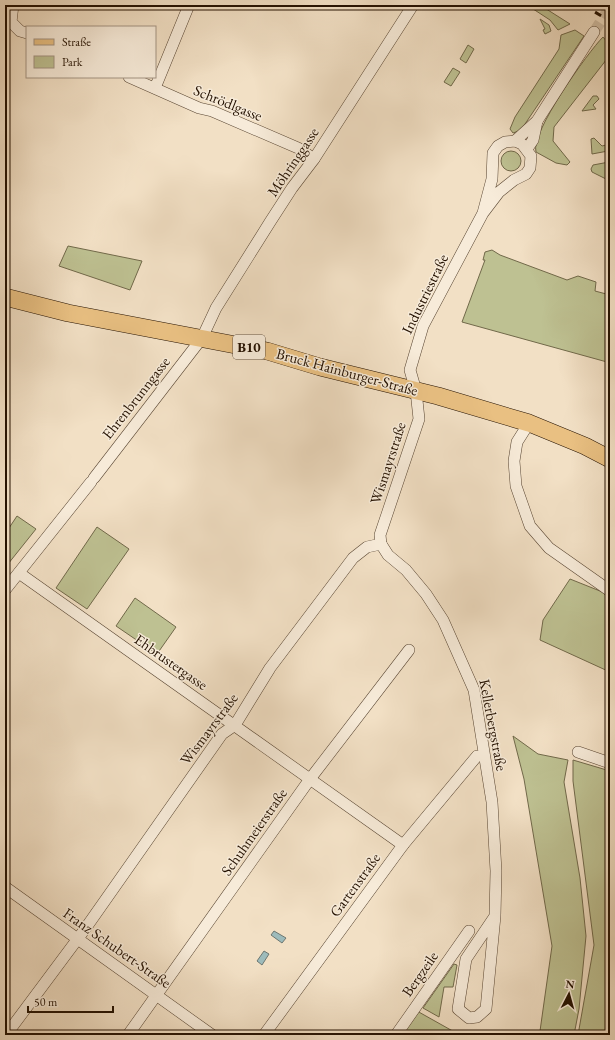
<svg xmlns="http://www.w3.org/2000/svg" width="615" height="1040" viewBox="0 0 615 1040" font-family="'EB Garamond',serif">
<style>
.green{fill:#bec192;stroke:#71694a}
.water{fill:#9dbbbb;stroke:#6d7771}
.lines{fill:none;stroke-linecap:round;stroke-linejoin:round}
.street-tunnel{stroke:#d3c1a8;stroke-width:11;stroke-dasharray:11 5.5;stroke-linecap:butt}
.street-casing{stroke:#584532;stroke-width:12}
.primary-casing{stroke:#241101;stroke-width:18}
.street{stroke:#f7ebd9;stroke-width:11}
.primary{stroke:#e9c082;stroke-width:17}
.rail{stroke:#241101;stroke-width:3;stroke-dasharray:7 7;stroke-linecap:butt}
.labels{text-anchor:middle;stroke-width:3;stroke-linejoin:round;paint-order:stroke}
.shield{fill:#f7ebd9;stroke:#635242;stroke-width:1}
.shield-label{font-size:14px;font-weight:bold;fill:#241101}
.street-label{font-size:15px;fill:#241101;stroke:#f7ebd9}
</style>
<rect width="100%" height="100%" fill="#f2e0c5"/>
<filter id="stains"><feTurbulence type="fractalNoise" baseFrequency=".005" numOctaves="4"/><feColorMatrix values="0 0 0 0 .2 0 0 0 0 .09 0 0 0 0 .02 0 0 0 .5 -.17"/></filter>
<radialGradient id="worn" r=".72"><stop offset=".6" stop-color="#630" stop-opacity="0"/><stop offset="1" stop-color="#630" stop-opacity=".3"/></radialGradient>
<g class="green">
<polygon points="527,5 540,5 570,24 558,30 550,20"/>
<polygon points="540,19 549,25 551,31 545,34 543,30 545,29"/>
<polygon points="575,30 584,36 521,130 513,133 510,129 515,117 559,49 561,35"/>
<path d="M603,37L608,43L610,55L554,127L553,141L570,162L567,165L556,163L536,152C530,133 588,52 603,37Z"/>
<polygon points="468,45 474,49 466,63 460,59"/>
<polygon points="453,68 460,72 451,86 444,82"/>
<polygon points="593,96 597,96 599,99 593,105 596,109 582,111"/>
<polygon points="594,138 602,146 610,144 608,151 592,154 591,139"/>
<circle cx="511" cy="161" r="10"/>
<polygon points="609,162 610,181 592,172 591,169 593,165"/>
<polygon points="68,246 142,261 130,290 59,266"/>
<polygon points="492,250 500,255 567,280 578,276 596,282 595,291 610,295 610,353 607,362 462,322 485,260 483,260 485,252"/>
<polygon points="17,516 36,529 8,564 5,562 5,534"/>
<polygon points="97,527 129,549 87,609 56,588"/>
<polygon points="570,579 610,595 610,672 540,640 543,620"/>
<polygon points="135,598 176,627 157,654 116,626"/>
<polygon points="513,736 538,754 568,760 564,782 580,878 586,936 579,1009 574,1035 535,1035 540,1031 552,946 524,779"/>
<polygon points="573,760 610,771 610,1035 578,1035 594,945 573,781"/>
<polygon points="454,964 457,965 453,987 444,987 439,1017 423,1008"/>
<polygon points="417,1011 458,1034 464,1035 400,1035"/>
</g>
<g class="water">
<polygon points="274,931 286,938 282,943 271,935"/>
<polygon points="264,951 269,954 262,965 257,961"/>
</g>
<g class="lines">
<polyline class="street-tunnel" points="594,32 610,7"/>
<defs>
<g id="street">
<polyline points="13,5 11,22 20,31 27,33"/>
<polyline points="129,77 199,108 212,111 298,148 314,159"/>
<polyline points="155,88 189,5"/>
<polyline points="515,141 537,121 594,32"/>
<polyline points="527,149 533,140 537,121"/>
<polyline points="529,423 517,442 514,461 516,486 530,526 549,548 610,591"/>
<polyline points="94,478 202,338 216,308 270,222 292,188 314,159 413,5"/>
<polyline points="381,544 388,555 406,570 426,594 443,620 474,690 492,802 496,871 495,916 486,1009 477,1017 469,1018 458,1009 466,959 495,916"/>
<polyline points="381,544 380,535 419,419 416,391 410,370 423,326 483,213 499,192 514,180 526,174 530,168 531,156 522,144 515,141 505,142 498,146 493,153 492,179 483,213"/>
<polyline points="19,573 403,845"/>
<polyline points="5,590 91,482"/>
<polyline points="578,752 610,763"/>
<polyline points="5,887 212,1035"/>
<polyline points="6,1035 85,929 222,734 235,725 270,668 353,558 367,547 381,544"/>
<polyline points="128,1035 310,779 409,650"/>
<polyline points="264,1035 403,845 477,756"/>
<polyline points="396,1035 469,931"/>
</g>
<polyline id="primary" points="5,297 68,313 267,351 320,367 438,396 529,423 585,446 610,459"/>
</defs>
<use href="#street" class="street-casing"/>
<use href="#primary" class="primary-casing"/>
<use href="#street" class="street"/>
<use href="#primary" class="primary"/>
<g class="rail">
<polyline points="583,5 610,21"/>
<polyline points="609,5 610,6"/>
</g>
</g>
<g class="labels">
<rect class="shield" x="233" y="335" width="32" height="24" rx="3"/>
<g class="shield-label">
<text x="249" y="352">B10</text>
</g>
<g class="street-label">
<text transform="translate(228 103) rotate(22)" y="5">Schrödlgasse</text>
<text transform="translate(293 162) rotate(-56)" y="5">Möhringgasse</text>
<text transform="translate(425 294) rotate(-64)" y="5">Industriestraße</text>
<text transform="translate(347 372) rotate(15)" y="5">Bruck Hainburger-Straße</text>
<text transform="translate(136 398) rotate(-52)" y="5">Ehrenbrunngasse</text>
<text transform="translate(388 463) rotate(-72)" y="5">Wismayrstraße</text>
<text transform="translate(171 662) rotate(35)" y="5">Ehbrustergasse</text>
<text transform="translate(493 725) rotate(79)" y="5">Kellerbergstraße</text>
<text transform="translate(209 729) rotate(-53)" y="5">Wismayrstraße</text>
<text transform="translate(254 832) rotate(-55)" y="5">Schuhmeierstraße</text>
<text transform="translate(355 885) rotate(-54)" y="5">Gartenstraße</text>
<text transform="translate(117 948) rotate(35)" y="5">Franz Schubert-Straße</text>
<text transform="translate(420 974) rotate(-55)" y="5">Bergzeile</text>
</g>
</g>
<rect width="615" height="1040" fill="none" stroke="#f2e0c5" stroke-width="20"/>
<rect x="6" y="6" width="603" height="1028" fill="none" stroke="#241101" stroke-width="2"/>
<rect x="10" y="10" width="595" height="1020" fill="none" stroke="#241101"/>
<rect x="26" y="26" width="130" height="52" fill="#f7ebd9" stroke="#a39483"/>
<rect x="34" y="39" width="20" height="6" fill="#e9c082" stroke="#a39483"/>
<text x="62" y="46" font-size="12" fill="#241101">Straße</text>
<rect x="34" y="56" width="20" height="12" fill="#bec192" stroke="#a39483"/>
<text x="62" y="66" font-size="12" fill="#241101">Park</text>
<g transform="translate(569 994) rotate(6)" stroke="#f7ebd9" stroke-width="3" paint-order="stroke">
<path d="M0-3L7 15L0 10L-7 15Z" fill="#241101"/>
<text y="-6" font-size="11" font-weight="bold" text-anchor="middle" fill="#241101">N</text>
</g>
<path d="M28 1006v6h85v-6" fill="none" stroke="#241101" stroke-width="2"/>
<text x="34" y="1006" font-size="12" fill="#241101" stroke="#f7ebd9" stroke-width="3" paint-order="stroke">50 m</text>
<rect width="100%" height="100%" filter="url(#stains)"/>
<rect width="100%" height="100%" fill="url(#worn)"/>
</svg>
